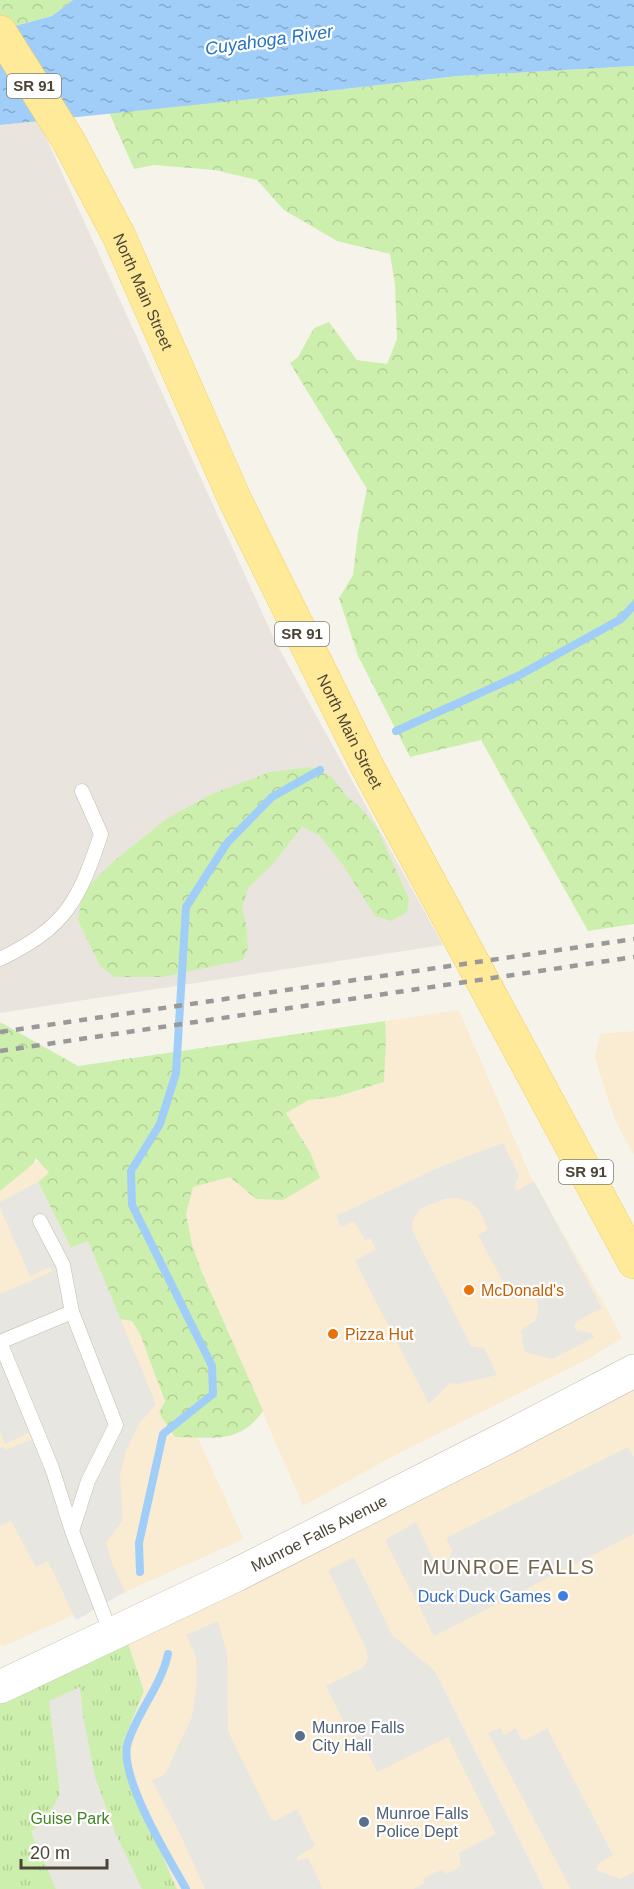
<svg xmlns="http://www.w3.org/2000/svg" width="634" height="1889" viewBox="0 0 634 1889" font-family="Helvetica,sans-serif">
<style>
.commercial{fill:#faecd3}
.industrial{fill:#e9e5de}
.grass{fill:url(#grass-tufts)}
.forest{fill:url(#forest-crowns)}
.parking{fill:#e8e6e1}
.water{fill:url(#water-ripples)}
.lines{fill:none;stroke-linecap:round;stroke-linejoin:round}
.stream{stroke:#a0cef9;stroke-width:8}
.service-casing{stroke:#c3bdab;stroke-width:15}
.tertiary-casing{stroke:#c3bdab;stroke-width:34}
.primary-casing{stroke:#f2d05c;stroke-width:34}
.service{stroke:#fff;stroke-width:14}
.tertiary{stroke:#fff;stroke-width:33}
.primary{stroke:#ffea9a;stroke-width:33}
.rail{stroke:#999;stroke-width:4.5;stroke-dasharray:8 8;stroke-linecap:butt}
.food-dot{fill:#e8710a;stroke:#fff;stroke-width:2}
.shop-dot{fill:#3f7fe0;stroke:#fff;stroke-width:2}
.service-dot{fill:#5c6f8a;stroke:#fff;stroke-width:2}
.labels{text-anchor:middle;stroke-width:4.5;stroke-linejoin:round;paint-order:stroke}
.shield{fill:#fff;stroke:#827d72;stroke-width:1.5}
.shield-label{font-size:15px;font-weight:bold;fill:#4c4536}
.street-label{font-size:16px;fill:#4c4536;stroke:#fff}
.food-label{font-size:16px;fill:#c56008;stroke:#fff;text-anchor:start}
.shop-label{font-size:16px;fill:#366cbe;stroke:#fff;text-anchor:end}
.service-label{font-size:16px;fill:#4e5e75;stroke:#fff;text-anchor:start}
.park-label{font-size:16px;fill:#408622;stroke:#fff}
.water-label{font-size:18px;font-style:italic;fill:#2174c6;stroke:#fff}
.quarter-label{font-size:20px;letter-spacing:1.5px;fill:#70644c;stroke:#fff}
</style>
<defs>
<pattern id="grass-tufts" width="24" height="20" patternUnits="userSpaceOnUse" patternTransform="scale(1.5)"><rect width="24" height="20" fill="#cdefae"/><path d="M3 7l-1-3M5 7V3M7 7l1-3M15 17l-1-3M17 17v-4M19 17l1-3" fill="none" stroke="#b2ce96"/></pattern>
<pattern id="forest-crowns" width="20" height="18" patternUnits="userSpaceOnUse" patternTransform="scale(1.5)"><rect width="20" height="18" fill="#cdefae"/><path d="M2 6a3 3 0 1 1 6 0M12 15a3 3 0 1 1 6 0" fill="none" stroke="#b2ce96"/></pattern>
<pattern id="water-ripples" width="26" height="14" patternUnits="userSpaceOnUse" patternTransform="scale(1.5)"><rect width="26" height="14" fill="#a0cef9"/><path d="M2 4q2-2 4 0t4 0M15 11q2-2 4 0t4 0" fill="none" stroke="#85a9ca"/></pattern>
</defs>
<rect width="100%" height="100%" fill="#f6f4ea"/>
<g class="commercial">
<polygon points="459,1010 534,1184 605,1305 622,1338 592,1357 401,1452 303,1506 201,1270 192,1244 186,1214 193,1187 230,1177 256,1199 310,1152 286,1113 309,1100 336,1097 384,1082 386,1039 385,1021"/>
<polygon points="634,1031 634,1155 615,1121 595,1058 600,1034"/>
<polygon points="66,1150 244,1539 2,1647 0,1643 0,1177"/>
<polygon points="634,1371 634,1889 177,1889 142,1809 126,1759 124,1740 144,1691 126,1635"/>
</g>
<polygon class="industrial" points="38,120 275,641 443,945 0,1013 0,125"/>
<polygon class="grass" points="123,1628 144,1691 124,1740 126,1759 142,1809 177,1889 0,1889 0,1687"/>
<g class="forest">
<polygon points="0,0 73,0 52,16 0,30"/>
<polygon points="634,66 634,924 588,931 481,740 410,757 358,656 339,598 353,575 358,532 367,489 290,363 298,357 314,328 329,322 357,360 387,364 397,339 395,284 390,254 337,241 284,210 257,180 214,170 154,165 134,169 109,112 318,92 458,76"/>
<polygon points="310,767 332,777 347,797 361,808 377,828 409,899 407,912 391,921 375,916 343,865 319,835 302,827 271,866 248,888 242,909 246,923 248,948 243,960 163,977 114,977 100,966 78,920 83,891 114,861 166,819 212,794 270,772"/>
<path d="M385,1021L386,1039L384,1082L336,1097L309,1100L286,1113L310,1152L320,1178L283,1200L256,1199L230,1177L193,1187L186,1214L192,1244L201,1270L263,1411C239,1445 212,1437 175,1437L159,1413L165,1401L140,1334L132,1321L120,1319L88,1241L71,1248L38,1182L49,1173L36,1158L33,1164L0,1191V1022L78,1066Z"/>
</g>
<g class="parking">
<polygon points="503,1143 519,1175 514,1188 518,1190 534,1181 602,1308 577,1321 574,1325 576,1330 591,1333 594,1336 593,1338 552,1359 525,1352 521,1330 535,1321 538,1313 537,1297 532,1289 512,1299 478,1235 488,1229 479,1210 470,1202 457,1198 443,1199 420,1209 413,1220 412,1230 471,1346 484,1348 497,1375 458,1384 450,1383 429,1404 355,1261 376,1249 370,1238 365,1240 354,1221 341,1227 336,1216 442,1166"/>
<polygon points="38,1182 71,1248 88,1241 156,1404 139,1424 126,1451 120,1475 123,1520 106,1543 112,1563 125,1592 76,1620 48,1561 36,1567 11,1521 0,1526 0,1448 4,1447 6,1450 32,1439 29,1433 5,1444 0,1432 0,1294 53,1271 50,1267 30,1276 0,1208 0,1202"/>
<polygon points="628,1447 634,1457 634,1534 434,1636 385,1540 416,1522 432,1557 446,1561 450,1558 452,1550 446,1538"/>
<polygon points="354,1557 392,1635 435,1671 544,1889 413,1889 425,1883 423,1879 443,1869 446,1874 461,1866 459,1853 496,1834 448,1737 377,1772 365,1747 359,1750 353,1739 359,1736 356,1732 350,1734 326,1686 364,1667 368,1659 366,1648 328,1570"/>
<polygon points="218,1621 227,1653 228,1731 271,1819 275,1821 297,1809 315,1846 298,1856 297,1861 308,1858 323,1889 205,1889 181,1836 152,1780 165,1774 192,1717 197,1683 196,1657 186,1635"/>
<polygon points="80,1687 83,1715 95,1777 116,1834 142,1889 56,1889 31,1832 47,1819 60,1794 49,1701"/>
<polygon points="500,1728 504,1735 516,1728 521,1739 526,1740 547,1728 613,1855 599,1863 596,1870 620,1879 634,1872 634,1889 571,1889 488,1733"/>
</g>
<polygon class="water" points="73,0 634,0 634,66 458,76 318,92 0,125 0,30 52,16"/>
<g class="lines">
<g class="stream">
<polyline points="396,731 518,676 621,619 634,605"/>
<polyline points="140,1572 139,1543 163,1434 213,1394 212,1366 132,1205 131,1171 160,1124 176,1073 186,907 227,843 272,797 320,770"/>
<path d="M168,1654C161,1686 138,1711 128,1742C117,1775 169,1858 186,1889"/>
</g>
<defs>
<g id="service">
<path d="M0,959C66,927 79,901 101,834L82,791"/>
<polyline points="40,1221 63,1265 72,1312"/>
<polyline points="72,1531 88,1481 116,1425 72,1312 0,1342 52,1468 72,1531 111,1634"/>
</g>
<g id="tertiary">
<path id="s1" d="M0,1687L234,1576L506,1438L634,1371"/>
</g>
<g id="primary">
<path id="s2" d="M0,32L68,140L119,236L235,500L368,768L634,1262"/>
</g>
</defs>
<use href="#service" class="service-casing"/>
<use href="#tertiary" class="tertiary-casing"/>
<use href="#primary" class="primary-casing"/>
<use href="#service" class="service"/>
<use href="#tertiary" class="tertiary"/>
<use href="#primary" class="primary"/>
<g class="rail">
<polyline points="0,1032 634,939"/>
<polyline points="0,1051 634,957"/>
</g>
</g>
<g class="food-dot">
<circle cx="469" cy="1290" r="6"/>
<circle cx="333" cy="1334" r="6"/>
</g>
<circle class="shop-dot" cx="563" cy="1596" r="6"/>
<g class="service-dot">
<circle cx="300" cy="1736" r="6"/>
<circle cx="364" cy="1822" r="6"/>
</g>
<g class="labels">
<g class="shield">
<rect x="7" y="74" width="54" height="24" rx="4.5"/>
<rect x="275" y="622" width="54" height="24" rx="4.5"/>
<rect x="559" y="1160" width="54" height="24" rx="4.5"/>
</g>
<g class="shield-label">
<text x="34" y="91">SR 91</text>
<text x="302" y="639">SR 91</text>
<text x="586" y="1177">SR 91</text>
</g>
<g class="street-label">
<text dy="6" stroke="none"><textPath href="#s2" startOffset="297">North Main Street</textPath></text>
<text dy="6" stroke="none"><textPath href="#s2" startOffset="783">North Main Street</textPath></text>
<text dy="6" stroke="none"><textPath href="#s1" startOffset="354">Munroe Falls Avenue</textPath></text>
</g>
<g class="food-label">
<text x="481" y="1296">McDonald's</text>
<text x="345" y="1340">Pizza Hut</text>
</g>
<g class="shop-label">
<text x="551" y="1602">Duck Duck Games</text>
</g>
<g class="service-label">
<text x="312" y="1733">Munroe Falls<tspan x="312" dy="18">City Hall</tspan></text>
<text x="376" y="1819">Munroe Falls<tspan x="376" dy="18">Police Dept</tspan></text>
</g>
<g class="park-label">
<text x="70" y="1824">Guise Park</text>
</g>
<g class="water-label">
<text transform="translate(269 40) rotate(-8)" y="6">Cuyahoga River</text>
</g>
<g class="quarter-label">
<text x="509" y="1574">MUNROE FALLS</text>
</g>
</g>
<path d="M21 1859v9h86v-9" fill="none" stroke="#4c4536" stroke-width="3"/>
<text x="30" y="1859" font-size="18" fill="#4c4536" stroke="#ffffff" stroke-width="4.5" paint-order="stroke">20 m</text>
</svg>
